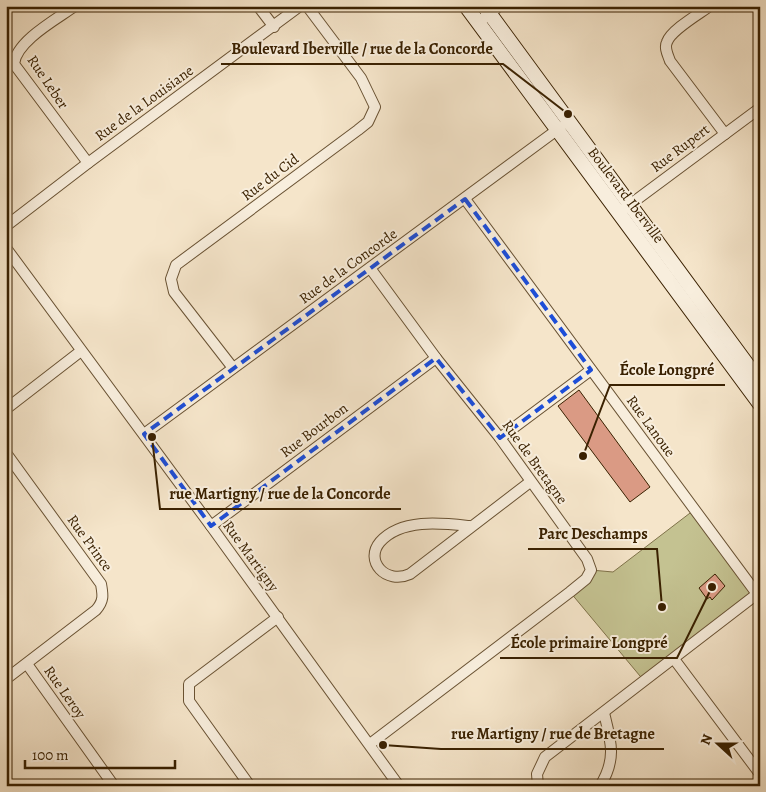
<svg xmlns="http://www.w3.org/2000/svg" width="766" height="792" viewBox="0 0 766 792" font-family="Alegreya,serif">
<style>
.green{fill:#c4c291;stroke:#7f7249}
.building{fill:#da9a84;stroke:#3a2101}
.lines{fill:none;stroke-linecap:round;stroke-linejoin:round}
.street-casing{stroke:#695233;stroke-width:12}
.secondary-casing{stroke:#3a2101;stroke-width:16}
.street{stroke:#f8eedd;stroke-width:10}
.secondary{stroke:#f8eedd;stroke-width:14}
.marked{fill:none;stroke:#1d4ed8;stroke-width:4;stroke-dasharray:10 6;stroke-linejoin:round}
.labels{text-anchor:middle;stroke-width:4;stroke-linejoin:round;paint-order:stroke}
.street-label{font-size:15px;fill:#3a2101;stroke:#f8eedd}
.leader{fill:none;stroke:#3a2101;stroke-width:2}
.callout-dot{fill:#3a2101;stroke:#f8eedd;stroke-width:2}
.callout-label{font-size:16px;text-anchor:middle;font-weight:bold;fill:#3a2101;stroke:#f8eedd;stroke-width:4;stroke-linejoin:round;paint-order:stroke}
</style>
<rect width="100%" height="100%" fill="#f5e5ca"/>
<filter id="stains"><feTurbulence type="fractalNoise" baseFrequency=".004" numOctaves="4"/><feColorMatrix values="0 0 0 0 .2 0 0 0 0 .09 0 0 0 0 .02 0 0 0 .5 -.17"/></filter>
<radialGradient id="worn" r=".72"><stop offset=".6" stop-color="#630" stop-opacity="0"/><stop offset="1" stop-color="#630" stop-opacity=".3"/></radialGradient>
<polygon class="green" points="694,510 757,594 645,682 570,592 591,570 613,572"/>
<g class="building">
<polygon points="579,390 650,487 630,502 558,406"/>
<polygon points="715,574 725,586 712,600 710,597 707,599 699,588"/>
</g>
<g class="lines">
<defs>
<g id="street">
<path d="M75,6C57,19 16,41 14,64L88,163"/>
<polyline points="258,6 274,27"/>
<path d="M710,6C699,14 671,30 667,42C664,48 668,55 670,61L725,134"/>
<polyline points="478,23 499,6"/>
<polyline points="465,199 760,598"/>
<polyline points="624,209 760,108"/>
<polyline points="6,226 88,163 300,6"/>
<polyline points="6,248 211,526 399,786"/>
<polyline points="370,268 436,358 500,438 587,559 591,570 586,579 570,592 370,744"/>
<polyline points="233,368 174,292 171,279 176,265 358,130 368,122 375,107 361,78 307,6"/>
<polyline points="6,409 81,351"/>
<polyline points="144,434 561,127"/>
<polyline points="500,438 591,370"/>
<path d="M6,453L101,584C103,595 104,601 96,610L6,679"/>
<polyline points="211,526 436,358"/>
<path d="M469,526C442,523 401,518 380,542C364,561 386,585 410,574L530,482"/>
<polyline points="674,659 760,774"/>
<polyline points="27,664 114,786"/>
<polyline points="250,786 189,701 189,684 278,617"/>
<polyline points="538,786 537,774 545,757 757,594"/>
<path d="M600,786C617,759 611,741 604,713"/>
</g>
<g id="secondary">
<polyline points="466,6 760,404"/>
<polyline points="484,6 760,382"/>
</g>
</defs>
<use href="#street" class="street-casing"/>
<use href="#secondary" class="secondary-casing"/>
<use href="#street" class="street"/>
<use href="#secondary" class="secondary"/>
</g>
<path class="marked" d="M465,199L591,370L500,438L436,358L211,526L144,434Z"/>
<g class="labels">
<g class="street-label">
<text transform="translate(48 82) rotate(56)" y="5">Rue Leber</text>
<text transform="translate(144 103) rotate(-36)" y="5">Rue de la Louisiane</text>
<text transform="translate(680 148) rotate(-37)" y="5">Rue Rupert</text>
<text transform="translate(270 177) rotate(-37)" y="5">Rue du Cid</text>
<text transform="translate(626 195) rotate(53)" y="5">Boulevard Iberville</text>
<text transform="translate(348 266) rotate(-36)" y="5">Rue de la Concorde</text>
<text transform="translate(651 426) rotate(54)" y="5">Rue Lanoue</text>
<text transform="translate(314 430) rotate(-37)" y="5">Rue Bourbon</text>
<text transform="translate(535 462) rotate(54)" y="5">Rue de Bretagne</text>
<text transform="translate(90 543) rotate(54)" y="5">Rue Prince</text>
<text transform="translate(251 556) rotate(54)" y="5">Rue Martigny</text>
<text transform="translate(65 692) rotate(55)" y="5">Rue Leroy</text>
</g>
</g>
<path class="leader" d="M568 114L503 64H221M583 456L610 385H725M152 437L160 509H401M662 607L657 549H528M712 587L677 658H500M383 745L441 749H664"/>
<g class="callout-dot">
<circle cx="568" cy="114" r="5"/>
<circle cx="583" cy="456" r="5"/>
<circle cx="152" cy="437" r="5"/>
<circle cx="662" cy="607" r="5"/>
<circle cx="712" cy="587" r="5"/>
<circle cx="383" cy="745" r="5"/>
</g>
<g class="callout-label">
<text x="362" y="54">Boulevard Iberville / rue de la Concorde</text>
<text x="667" y="375">École Longpré</text>
<text x="280" y="499">rue Martigny / rue de la Concorde</text>
<text x="593" y="539">Parc Deschamps</text>
<text x="589" y="648">École primaire Longpré</text>
<text x="553" y="739">rue Martigny / rue de Bretagne</text>
</g>
<rect width="766" height="792" fill="none" stroke="#f5e5ca" stroke-width="25"/>
<rect x="8" y="8" width="751" height="777" fill="none" stroke="#3a2101" stroke-width="2.5"/>
<rect x="12" y="12" width="741" height="767" fill="none" stroke="#3a2101"/>
<g transform="translate(718 744) rotate(291)" stroke="#f8eedd" stroke-width="4" paint-order="stroke">
<path d="M0-4L9 19L0 12L-9 19Z" fill="#3a2101"/>
<text y="-8" font-size="14" font-weight="bold" text-anchor="middle" fill="#3a2101">N</text>
</g>
<path d="M25 760v8h150v-8" fill="none" stroke="#3a2101" stroke-width="2.5"/>
<text x="32" y="760" font-size="15" fill="#3a2101" stroke="#f8eedd" stroke-width="4" paint-order="stroke">100 m</text>
<rect width="100%" height="100%" filter="url(#stains)"/>
<rect width="100%" height="100%" fill="url(#worn)"/>
</svg>
